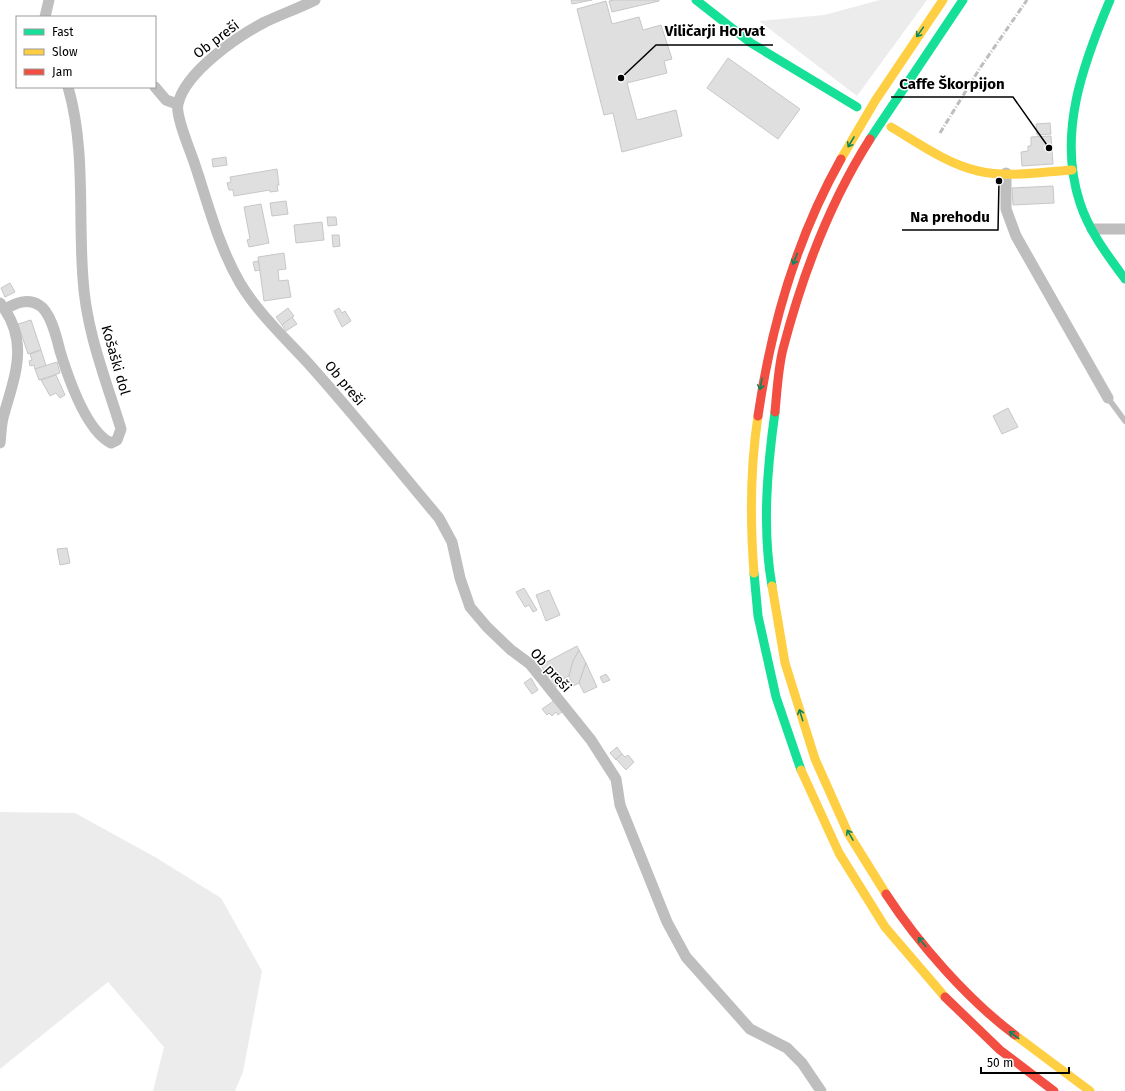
<svg xmlns="http://www.w3.org/2000/svg" width="1125" height="1091" viewBox="0 0 1125 1091" font-family="'Fira Sans',sans-serif">
<style>
.green{fill:#ececec}
.building{fill:#dfdfdf;stroke:#c7c7c7}
.lines{fill:none;stroke-linecap:round;stroke-linejoin:round}
.lane{stroke:#bebebe;stroke-width:5.5}
.street{stroke:#bebebe;stroke-width:11}
.fast{stroke:#16e098;stroke-width:9}
.slow{stroke:#ffcf43;stroke-width:9}
.jam{stroke:#f24e42;stroke-width:9}
.rail{stroke:#bebebe;stroke-width:3;stroke-dasharray:6 2 1 2;stroke-linecap:butt}
.oneway{stroke:#0d865b}
.labels{text-anchor:middle;stroke-width:3;stroke-linejoin:round;paint-order:stroke}
.street-label{font-size:14px;fill:#000;stroke:#fff}
.leader{fill:none;stroke:#000;stroke-width:1.5}
.callout-dot{fill:#000;stroke:#fff;stroke-width:1.5}
.callout-label{font-size:15px;text-anchor:middle;font-weight:bold;fill:#000;stroke:#fff;stroke-width:3;stroke-linejoin:round;paint-order:stroke}
</style>
<rect width="100%" height="100%" fill="#fff"/>
<g class="green">
<polygon points="880,0 927,0 857,96 759,21 824,15"/>
<polygon points="0,812 75,813 155,857 221,898 262,971 243,1072 235,1091 153,1091 164,1047 108,982 0,1069"/>
</g>
<g class="building">
<polygon points="571,0 592,0 572,4"/>
<polygon points="614,0 659,0 659,1 612,12 609,1"/>
<polygon points="606,1 612,24 639,17 643,30 661,25 672,59 664,61 667,73 627,83 637,120 676,110 682,136 622,152 613,113 604,115 577,9"/>
<polygon points="728,58 800,109 778,139 707,88"/>
<polygon points="1050,123 1051,134 1037,135 1036,124"/>
<polygon points="1051,136 1053,164 1022,166 1021,152 1028,151 1028,146 1031,146 1031,137"/>
<polygon points="226,157 227,165 213,167 212,159"/>
<polygon points="277,169 279,185 277,185 278,191 270,192 270,190 234,196 233,190 229,190 227,183 231,182 230,177"/>
<polygon points="1053,186 1054,203 1013,205 1012,188"/>
<polygon points="286,201 288,214 272,216 270,203"/>
<polygon points="261,204 269,243 249,247 247,240 250,239 244,207"/>
<polygon points="327,217 336,217 337,225 328,226"/>
<polygon points="322,222 324,240 296,243 294,225"/>
<polygon points="332,235 339,235 340,246 333,247"/>
<polygon points="284,253 286,269 278,270 279,281 288,280 291,297 264,301 258,257"/>
<polygon points="258,261 260,270 255,271 253,262"/>
<polygon points="10,283 15,292 5,297 1,288"/>
<polygon points="288,308 294,316 282,325 276,317"/>
<polygon points="339,308 342,313 345,311 351,321 342,327 334,311"/>
<polygon points="292,317 297,324 286,331 282,325"/>
<polygon points="31,320 41,350 28,354 18,324"/>
<polygon points="41,350 46,366 35,369 34,365 30,366 29,361 32,360 30,354"/>
<polygon points="57,362 60,373 39,380 35,369"/>
<polygon points="56,375 65,395 60,398 56,393 50,396 41,380"/>
<polygon points="1008,408 1018,427 1002,434 993,416"/>
<polygon points="67,548 70,563 60,565 57,549"/>
<polygon points="524,588 537,610 533,612 529,605 525,607 516,592"/>
<polygon points="549,590 560,615 546,621 536,595"/>
<polygon points="577,646 579,650 573,661 569,676 559,681 561,684 553,688 541,665"/>
<polygon points="579,650 586,663 579,683 573,686 569,676 573,661"/>
<polygon points="586,663 597,687 584,693 579,683"/>
<polygon points="606,674 610,680 603,683 600,677"/>
<polygon points="531,678 538,690 532,694 524,683"/>
<polygon points="555,700 563,711 558,715 556,712 552,716 549,713 547,715 542,709"/>
<polygon points="617,747 622,754 616,760 610,753"/>
<polygon points="622,754 625,757 628,755 634,762 626,770 616,759"/>
</g>
<g class="lines">
<polyline class="lane" points="1108,398 1125,421"/>
<g class="street">
<path d="M315,0C299,8 282,14 265,22C238,36 185,72 178,104C175,115 190,150 194,162C208,203 218,245 240,283C258,313 284,337 308,363C353,413 396,467 439,518L452,542L460,578L470,607L487,627L511,650L530,664L591,740L616,779L620,805L667,922L686,957L750,1029L787,1048L802,1063L821,1091"/>
<polyline points="45,17 49,0"/>
<polyline points="155,87 166,100 177,104"/>
<polyline points="1006,173 1006,209 1016,236 1108,398"/>
<polyline points="1092,229 1125,229"/>
<path d="M0,303C31,342 14,377 3,418C1,426 1,435 0,443"/>
<path d="M5,309C16,303 27,298 39,305C51,312 57,339 60,351C68,377 86,431 111,443L117,440L121,429C106,380 86,331 83,279C78,216 86,149 68,87"/>
</g>
<g class="fast">
<polyline points="696,0 751,43 857,107"/>
<path d="M1110,0C1083,64 1057,134 1080,203C1089,231 1108,256 1125,279"/>
<polyline points="870,139 963,0"/>
<polyline points="754,573 758,616 776,697 801,770"/>
<path d="M772,586C762,529 767,469 775,412"/>
</g>
<g class="slow">
<path d="M891,127C918,143 947,164 978,171C1008,178 1041,172 1072,170"/>
<polyline points="841,159 875,101 943,0"/>
<path d="M754,573C750,521 750,468 758,416"/>
<polyline points="772,586 785,663 815,759 848,833 886,894"/>
<polyline points="801,770 839,853 885,927 945,997"/>
<polyline points="1015,1035 1090,1091"/>
</g>
<g class="jam">
<path d="M775,412C777,391 778,369 783,349C802,276 830,202 870,139"/>
<path d="M758,416C771,326 796,239 841,159"/>
<path d="M886,894C918,943 968,1000 1015,1035"/>
<polyline points="945,997 1000,1050 1054,1091"/>
</g>
<polyline class="rail" points="940,133 980,68 1027,0"/>
</g>
<defs><path id="oneway-shaft" d="M-6 0H5M1.5-3L5.5 0L1.5 3" fill="none" stroke-width="1.6" stroke-linecap="round" stroke-linejoin="round"/></defs>
<g class="oneway">
<use href="#oneway-shaft" transform="translate(920 32) rotate(125)"/>
<use href="#oneway-shaft" transform="translate(851 142) rotate(121)"/>
<use href="#oneway-shaft" transform="translate(795 259) rotate(112)"/>
<use href="#oneway-shaft" transform="translate(761 384) rotate(101)"/>
<use href="#oneway-shaft" transform="translate(801 715) rotate(-107)"/>
<use href="#oneway-shaft" transform="translate(850 835) rotate(-120)"/>
<use href="#oneway-shaft" transform="translate(922 942) rotate(-130)"/>
<use href="#oneway-shaft" transform="translate(1014 1035) rotate(-143)"/>
</g>
<g class="labels">
<g class="street-label">
<text transform="translate(216 39) rotate(-37)" y="5">Ob preši</text>
<text transform="translate(116 360) rotate(74)" y="5">Košaški dol</text>
<text transform="translate(345 383) rotate(50)" y="5">Ob preši</text>
<text transform="translate(551 670) rotate(48)" y="5">Ob preši</text>
</g>
</g>
<path class="leader" d="M621 78L656 45H773M1049 148L1013 97H891M999 181L998 230H902"/>
<g class="callout-dot">
<circle cx="621" cy="78" r="4"/>
<circle cx="1049" cy="148" r="4"/>
<circle cx="999" cy="181" r="4"/>
</g>
<g class="callout-label">
<text x="715" y="36">Viličarji Horvat</text>
<text x="952" y="89">Caffe Škorpijon</text>
<text x="950" y="222">Na prehodu</text>
</g>
<rect x="16" y="16" width="140" height="72" fill="#ffffff" stroke="#999999"/>
<rect x="24" y="29" width="20" height="6" fill="#16e098" stroke="#999999"/>
<text x="52" y="36" font-size="12" fill="#000000">Fast</text>
<rect x="24" y="49" width="20" height="6" fill="#ffcf43" stroke="#999999"/>
<text x="52" y="56" font-size="12" fill="#000000">Slow</text>
<rect x="24" y="69" width="20" height="6" fill="#f24e42" stroke="#999999"/>
<text x="52" y="76" font-size="12" fill="#000000">Jam</text>
<path d="M981 1067v6h88v-6" fill="none" stroke="#000000" stroke-width="2"/>
<text x="987" y="1067" font-size="12" fill="#000000" stroke="#ffffff" stroke-width="3" paint-order="stroke">50 m</text>
</svg>
